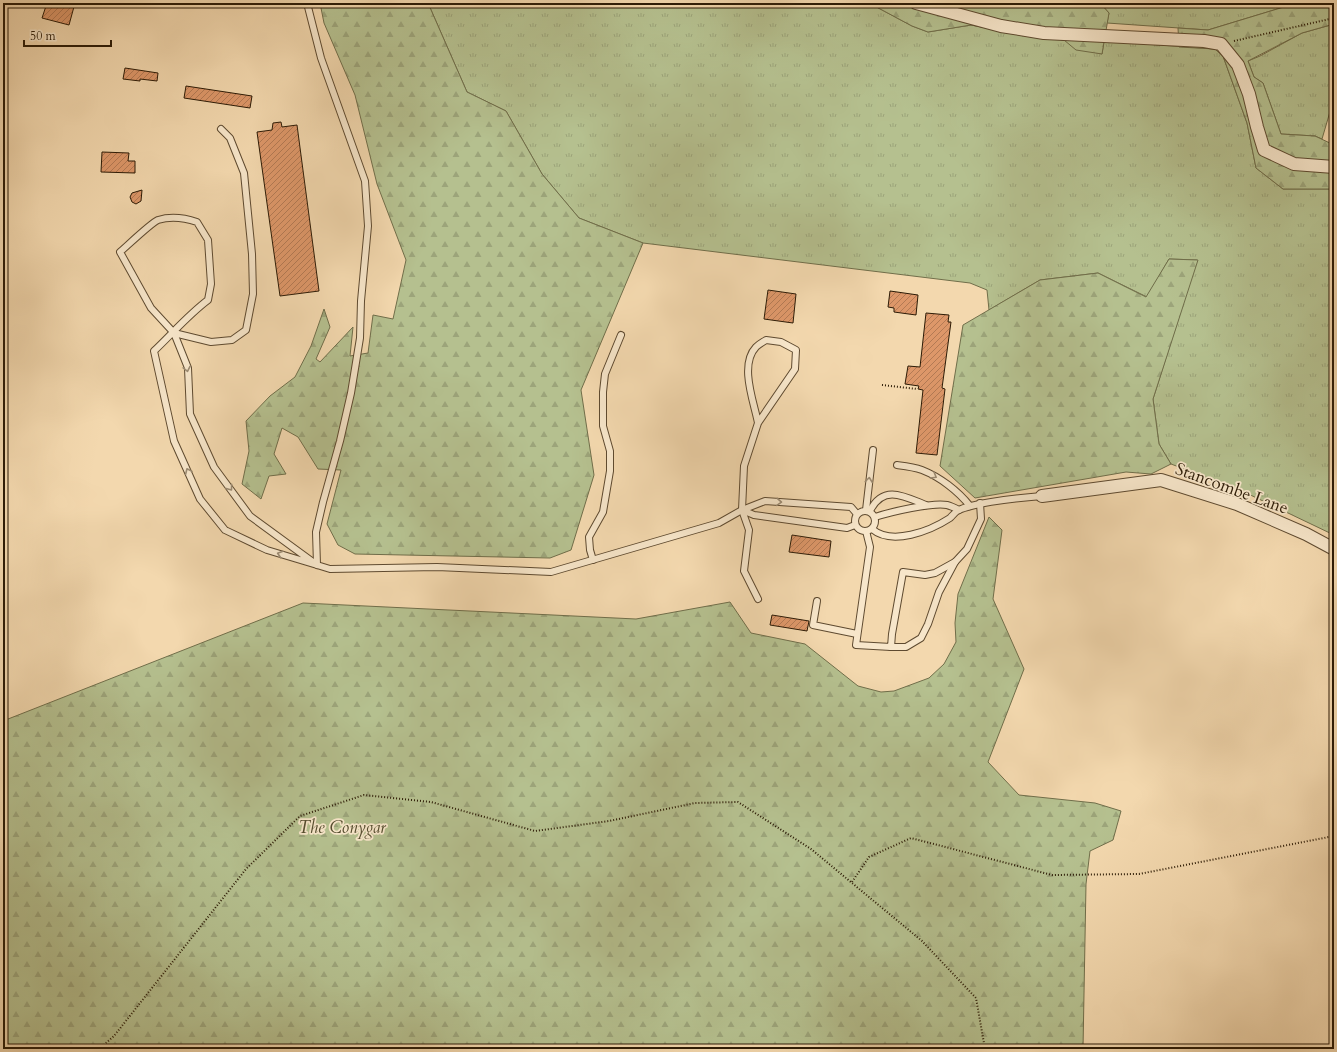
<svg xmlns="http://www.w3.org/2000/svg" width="1337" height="1052" viewBox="0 0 1337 1052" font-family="Cardo,serif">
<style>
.grass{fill:url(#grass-tufts);stroke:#706e4a}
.forest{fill:url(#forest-firs);stroke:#706e4a}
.building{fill:url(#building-hatch);stroke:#2c1b06}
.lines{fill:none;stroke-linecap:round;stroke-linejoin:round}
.service-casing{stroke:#5e4a30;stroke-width:8}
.minor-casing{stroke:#5e4a30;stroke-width:14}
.path{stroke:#2c1b06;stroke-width:2;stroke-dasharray:1 2;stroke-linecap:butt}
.service{stroke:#f7e6ca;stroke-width:6}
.minor{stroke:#f7e6ca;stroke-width:12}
.oneway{stroke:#9c8b72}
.labels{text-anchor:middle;stroke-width:3.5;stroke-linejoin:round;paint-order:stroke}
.street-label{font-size:17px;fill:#2c1b06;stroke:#f7e6ca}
.park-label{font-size:17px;font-style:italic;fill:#554d2f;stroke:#f7e6ca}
</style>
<defs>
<pattern id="grass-tufts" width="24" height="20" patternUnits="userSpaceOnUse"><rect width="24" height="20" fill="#b5c08f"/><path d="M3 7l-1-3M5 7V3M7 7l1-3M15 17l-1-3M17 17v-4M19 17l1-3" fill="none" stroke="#9ca47a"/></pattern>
<pattern id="forest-firs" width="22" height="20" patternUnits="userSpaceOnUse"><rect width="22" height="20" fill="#b5c08f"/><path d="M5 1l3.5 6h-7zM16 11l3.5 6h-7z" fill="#9ca47a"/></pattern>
<pattern id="building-hatch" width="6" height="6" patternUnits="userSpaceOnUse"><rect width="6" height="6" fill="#dd9769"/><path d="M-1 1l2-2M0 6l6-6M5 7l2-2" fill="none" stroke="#b37a54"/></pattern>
</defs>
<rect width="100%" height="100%" fill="#f3d8ae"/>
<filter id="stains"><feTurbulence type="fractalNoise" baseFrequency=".005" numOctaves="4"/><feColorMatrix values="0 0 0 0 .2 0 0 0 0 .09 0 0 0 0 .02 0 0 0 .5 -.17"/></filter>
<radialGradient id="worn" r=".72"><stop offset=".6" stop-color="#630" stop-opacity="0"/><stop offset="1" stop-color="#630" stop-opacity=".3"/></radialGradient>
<g class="grass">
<polygon points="428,3 869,3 912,26 928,32 971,25 1003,31 1064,40 1102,54 1104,41 1215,49 1223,56 1247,123 1256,168 1283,189 1334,189 1334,535 1240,490 1171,464 1159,444 1153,399 1197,260 1169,259 1147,297 1098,273 1040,280 989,310 987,290 970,283 643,243 579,218 542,174 506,111 467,92"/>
<polygon points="1100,3 1297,3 1208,30 1107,23 1109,13"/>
<polygon points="1334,24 1334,98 1322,139 1315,136 1281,134 1263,83 1254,77 1248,61 1260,56 1302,33"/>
</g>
<g class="forest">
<polygon points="320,3 428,3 467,92 506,111 542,174 579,218 643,243 581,390 594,475 571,550 550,558 355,554 338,545 327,524 341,470 318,469 298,437 282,428 274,454 286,474 269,476 261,499 242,484 249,451 246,421 270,396 295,377 311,346 324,309 330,327 316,359 320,362 353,327 350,356 368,353 373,315 393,319 406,260 377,184 355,95 324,23"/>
<polygon points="869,3 1100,3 1109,13 1102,54 1076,50 1064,40 1003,31 971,25 928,32 912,26"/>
<polygon points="1297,3 1334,3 1334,24 1302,33 1248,61 1254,77 1263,83 1281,134 1315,136 1334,145 1334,189 1283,189 1256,168 1247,123 1223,56 1215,49 1179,47 1178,28 1208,30"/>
<polygon points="1169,259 1198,260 1153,399 1159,444 1171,464 1151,474 1126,472 975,498 940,466 963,325 1040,280 1098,273 1146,297"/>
<polygon points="989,517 1002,530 993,599 1024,669 988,762 1019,795 1095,803 1121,811 1113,840 1090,851 1086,884 1083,1049 3,1049 3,721 303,603 636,619 730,602 751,633 805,644 858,686 881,692 894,691 929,678 944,664 956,642 955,623 958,594"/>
</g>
<g class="building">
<polygon points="47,3 75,3 69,25 42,18"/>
<polygon points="125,68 158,73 157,81 140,79 140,81 123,79"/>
<polygon points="186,86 252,96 250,108 184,98"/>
<polygon points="281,122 282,127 297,125 319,291 280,296 257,132 272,130 273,123"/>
<polygon points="102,152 129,153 128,161 135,161 135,173 101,172"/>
<polygon points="142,190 141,201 136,204 132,202 130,197 132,193"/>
<polygon points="768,290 796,294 793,323 764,319"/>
<polygon points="890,291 918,295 916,315 894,312 894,308 888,307"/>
<polygon points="926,313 949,315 948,322 951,322 942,388 945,389 937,455 916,453 923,390 918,389 919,386 905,384 908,366 920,367"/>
<polygon points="792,535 831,541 829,557 789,552"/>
<polygon points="772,615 809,621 807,631 770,625"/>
</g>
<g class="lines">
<defs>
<g id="service">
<polyline points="307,3 321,58 365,181 368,226 361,301 360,338 351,393 340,441 323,502 316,532 317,565 330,569 437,567 551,572 719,523 742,510 765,501 851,507 857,514"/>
<polyline points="174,333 211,342 232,340 246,330 253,294 252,254 244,173 230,138 221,129"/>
<path d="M758,423C754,402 739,365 756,347C759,344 763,342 766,340L781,342L796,350L795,369L758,423L744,466L742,510L749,530L744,571L758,599"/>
<path d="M897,465C905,466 914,467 922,470C940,477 958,491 970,506"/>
<polyline points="742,510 754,515 847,528 855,525"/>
<polyline points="866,510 873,450"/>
<circle cx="865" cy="521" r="10"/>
<path d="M870,511C883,484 904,496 926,505"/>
<path d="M875,517C890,512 933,502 947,505C951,506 955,508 959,510"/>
<path d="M872,529C892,546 930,531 950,518C953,515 956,511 959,510C963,508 967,507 971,506C994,500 1018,498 1042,496"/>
<polyline points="866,531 870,547 856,645 891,647 892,634 903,572 925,575 935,573 955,562"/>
<polyline points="593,560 590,550 589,537 603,512 610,471 610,451 603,426 603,392 605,374 621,335"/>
<path d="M317,565L250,516L214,467L190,414L188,368L174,333L151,308L120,252C127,246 151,223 158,220C171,216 185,218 197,222L208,240L211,284L208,300C188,315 172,334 154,351L174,441L200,499L225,530L267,550L317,565"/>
<polyline points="817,601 813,625 857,634"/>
<polyline points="891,647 906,647 921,638 928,624 939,592 955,562 967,549 981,519 980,503"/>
</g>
<g id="minor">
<polyline points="916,3 1001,26 1044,33 1204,41 1221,44 1238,65 1249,94 1257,127 1264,150 1294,164 1334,167"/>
<polyline points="1042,496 1161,480 1237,504 1306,534 1334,549"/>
</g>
</defs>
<use href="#service" class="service-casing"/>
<use href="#minor" class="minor-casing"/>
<g class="path">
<polyline points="1234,41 1334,18"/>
<polyline points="882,385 917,389"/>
<polyline points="852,882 869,857 911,838 1052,875 1139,874 1334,836"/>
<polyline points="99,1049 114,1036 246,869 300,816 364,795 431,802 535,831 609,821 695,803 738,802 811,849 922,941 976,998 985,1049"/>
</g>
<use href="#service" class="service"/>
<use href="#minor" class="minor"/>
</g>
<defs><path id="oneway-chevron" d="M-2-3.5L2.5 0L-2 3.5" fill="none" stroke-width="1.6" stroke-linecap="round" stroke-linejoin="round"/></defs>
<g class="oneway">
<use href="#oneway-chevron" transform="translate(187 369) rotate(78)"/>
<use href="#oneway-chevron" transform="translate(188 471) rotate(-114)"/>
<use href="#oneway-chevron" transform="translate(934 476) rotate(30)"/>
<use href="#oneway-chevron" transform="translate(869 480) rotate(-83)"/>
<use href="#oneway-chevron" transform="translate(230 488) rotate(54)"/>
<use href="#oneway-chevron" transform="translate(779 502) rotate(4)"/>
<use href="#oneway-chevron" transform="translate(280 554) rotate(-163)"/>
</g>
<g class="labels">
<g class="street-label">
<text transform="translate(1232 488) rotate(20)" y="6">Stancombe Lane</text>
</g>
<g class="park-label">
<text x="342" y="833">The Conygar</text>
</g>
</g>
<rect width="1337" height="1052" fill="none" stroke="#f3d8ae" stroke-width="16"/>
<rect x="4" y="4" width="1329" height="1044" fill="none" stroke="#2c1b06" stroke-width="2"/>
<rect x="8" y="8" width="1321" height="1036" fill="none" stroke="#2c1b06"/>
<path d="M24 40v6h87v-6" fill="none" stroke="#2c1b06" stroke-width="2"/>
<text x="30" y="40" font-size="12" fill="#2c1b06" stroke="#f7e6ca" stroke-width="3" paint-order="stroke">50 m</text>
<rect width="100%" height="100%" filter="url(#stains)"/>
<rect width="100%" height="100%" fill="url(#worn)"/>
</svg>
